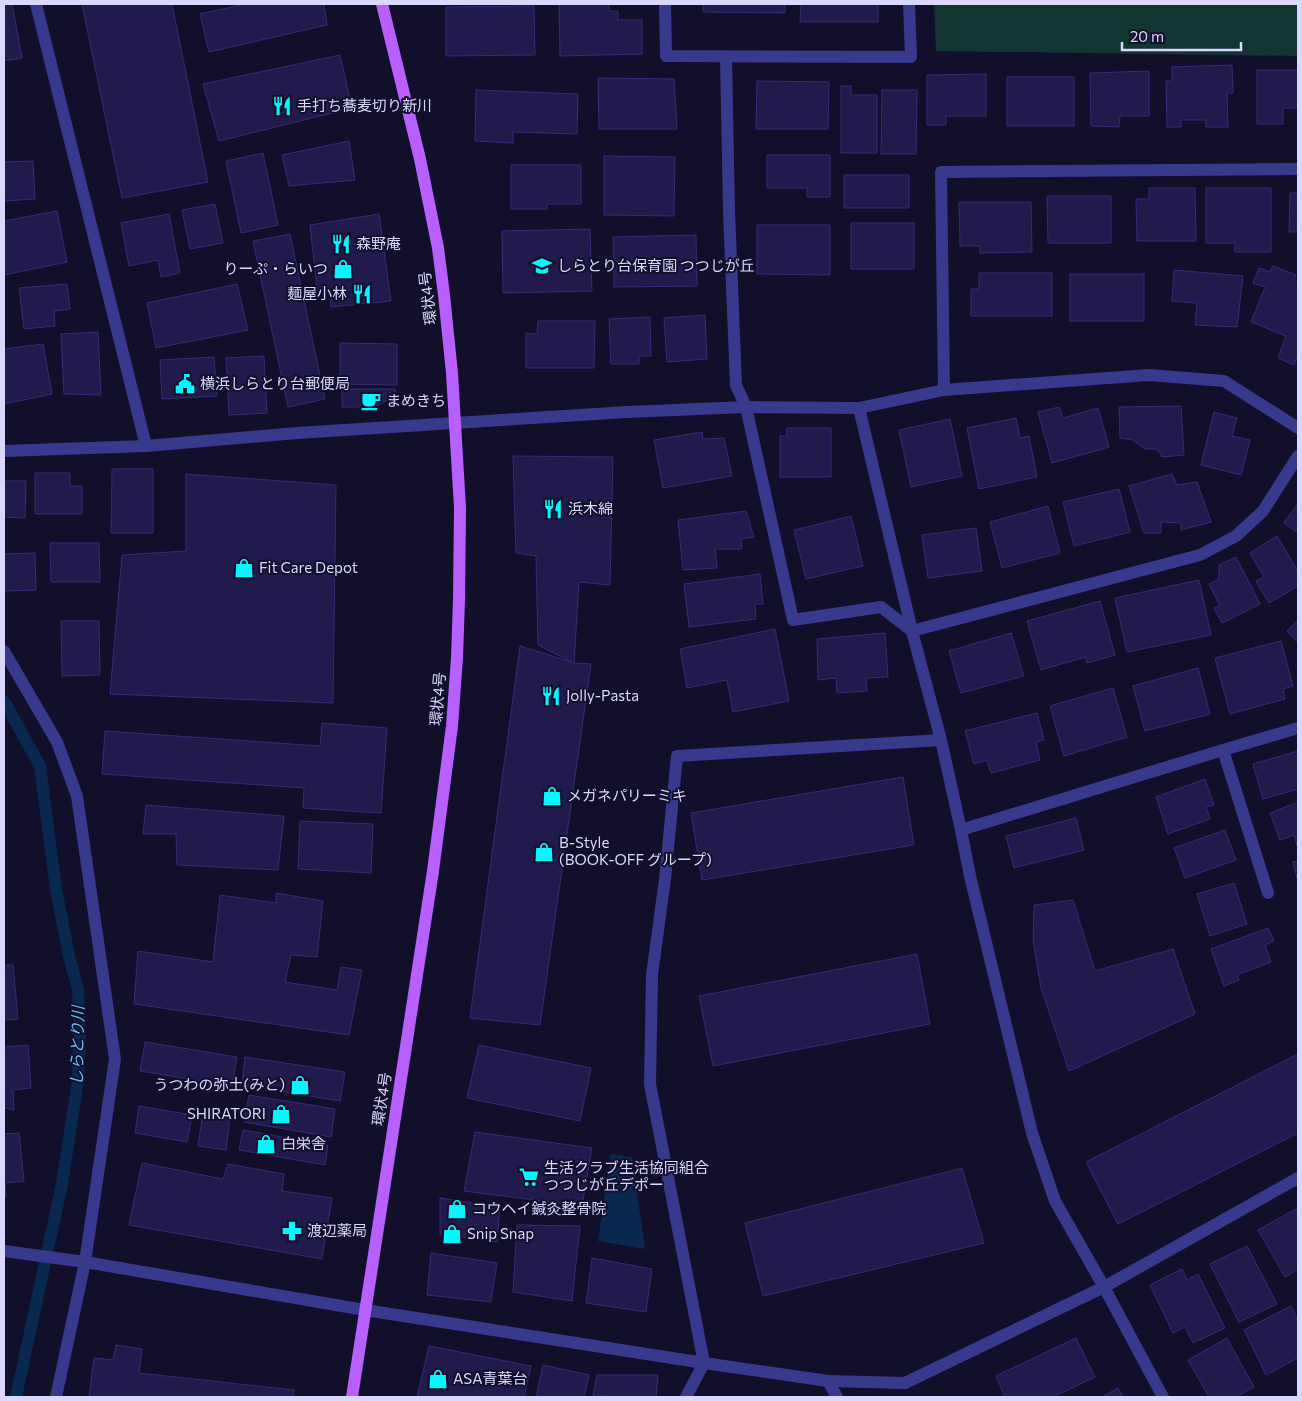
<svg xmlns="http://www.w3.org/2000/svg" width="1302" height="1401" viewBox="0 0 1302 1401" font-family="Commissioner,'Noto Sans JP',sans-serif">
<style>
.green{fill:#113531}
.water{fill:#09284f}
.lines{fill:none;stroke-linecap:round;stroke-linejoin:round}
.stream{stroke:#09284f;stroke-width:12}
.building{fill:#211a4c;stroke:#352b7a}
.minor{stroke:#373a8c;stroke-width:12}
.major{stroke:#b85fff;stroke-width:12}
.labels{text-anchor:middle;stroke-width:4;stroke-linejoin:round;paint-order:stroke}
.poi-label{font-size:15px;fill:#dad8ff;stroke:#120f2a;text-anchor:start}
.street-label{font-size:15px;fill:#dad8ff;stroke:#120f2a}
.water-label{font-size:16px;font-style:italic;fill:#66c3ff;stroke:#120f2a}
</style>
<rect width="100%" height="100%" fill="#120f2a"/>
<polygon class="green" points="934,4 1298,4 1298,56 936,51"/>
<polygon class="water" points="611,1154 632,1157 645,1249 598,1241"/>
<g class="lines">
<polyline class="stream" points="4,701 40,766 56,889 69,956 78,990 80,1037 78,1080 62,1184 16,1397"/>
</g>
<g class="building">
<polygon points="4,4 12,4 22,58 4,61"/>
<polygon points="82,4 172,4 208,182 122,198"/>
<polygon points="245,4 324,4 327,25 209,52 200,14"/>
<polygon points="559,4 609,4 609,11 618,11 618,20 642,20 642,54 560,56"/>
<polygon points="703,4 785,4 785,13 703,12"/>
<polygon points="801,4 878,4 878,22 800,22"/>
<polygon points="534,6 535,55 446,56 446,7"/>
<polygon points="340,55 352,108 219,141 203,84"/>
<polygon points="1232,65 1233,93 1227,93 1228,127 1206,127 1206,120 1181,120 1181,127 1167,127 1166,81 1172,81 1172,67"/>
<polygon points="1257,70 1298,70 1298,108 1283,108 1283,124 1257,124"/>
<polygon points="1149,71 1149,116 1120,116 1119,127 1091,126 1090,73"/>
<polygon points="986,74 986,116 946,116 946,125 927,125 927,75"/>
<rect x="1007" y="77" width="67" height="49"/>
<polygon points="598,78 674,79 677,129 599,129"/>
<polygon points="757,81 829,82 828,129 756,129"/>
<polygon points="841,86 851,86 851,95 877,95 877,153 841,153"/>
<polygon points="476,90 578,94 577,134 513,132 513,143 475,141"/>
<polygon points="882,90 917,90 916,154 881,154"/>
<polygon points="349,141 355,180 289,186 282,155"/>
<polygon points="263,153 278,225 241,233 226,161"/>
<polygon points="767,155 830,155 830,197 807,197 807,188 767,188"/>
<polygon points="604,156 675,157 674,216 604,215"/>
<polygon points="33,161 35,199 4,201 4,162"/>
<polygon points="511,165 581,165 581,204 547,204 547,209 511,209"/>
<rect x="844" y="175" width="65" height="33"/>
<polygon points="1149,188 1195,188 1196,241 1137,241 1136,199 1149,199"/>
<polygon points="1206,188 1271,188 1271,252 1235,252 1235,243 1206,243"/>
<polygon points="1290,193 1298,193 1298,232 1289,232"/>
<polygon points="1047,196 1111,196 1111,243 1048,243"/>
<polygon points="959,202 1031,202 1032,252 980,253 980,246 960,246"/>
<polygon points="215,204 223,243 190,249 182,210"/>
<polygon points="57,211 67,262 4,275 4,221"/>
<polygon points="169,214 180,273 161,277 158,260 129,266 121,223"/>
<polygon points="379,214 391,301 331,307 329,289 317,289 310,225"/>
<rect x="851" y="223" width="63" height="46"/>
<polygon points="757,225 830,225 830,275 757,274"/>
<polygon points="590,229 592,291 503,293 502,231"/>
<polygon points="290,234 325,399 288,407 253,241"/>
<polygon points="696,235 697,286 614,287 613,237"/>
<polygon points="1273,266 1296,275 1294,281 1298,283 1298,355 1294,365 1278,358 1286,336 1251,322 1265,287 1253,283 1259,268 1270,272"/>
<polygon points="1174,270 1243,276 1237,327 1195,325 1197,303 1172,301"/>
<polygon points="979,273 1052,273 1052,316 971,316 971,289 979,289"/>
<rect x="1070" y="274" width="74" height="47"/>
<polygon points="67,284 70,309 54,311 55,326 24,329 19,288"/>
<polygon points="237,284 248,330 156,348 147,303"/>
<polygon points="705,315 707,359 667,362 664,318"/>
<polygon points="650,317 651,356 639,356 639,364 611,364 609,319"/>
<polygon points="538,321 595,321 594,368 526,368 526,333 537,334"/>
<polygon points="98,332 101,395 64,394 61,334"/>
<polygon points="340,343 397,344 397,385 340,384"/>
<polygon points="43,344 52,394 4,404 4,349"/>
<polygon points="264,356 267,413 229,415 226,358"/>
<polygon points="214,357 217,396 162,399 160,360"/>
<polygon points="342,389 395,389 397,395 374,407 342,407"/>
<polygon points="1181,406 1184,455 1162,457 1157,449 1145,449 1133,440 1120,438 1119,407"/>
<polygon points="1059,407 1063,418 1098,408 1109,447 1052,463 1038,412"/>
<polygon points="1214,412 1237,418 1232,436 1250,440 1241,475 1201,465"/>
<polygon points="1016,418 1020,438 1029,436 1037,477 979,489 967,428"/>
<polygon points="950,419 962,476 911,487 899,430"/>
<polygon points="787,428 831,428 831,477 780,477 780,436 787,436"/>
<polygon points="702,432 703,439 724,438 732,476 663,488 654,440"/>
<polygon points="513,456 613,457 610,585 579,582 574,663 538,645 536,556 516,553"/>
<polygon points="112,469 153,469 153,533 111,533"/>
<polygon points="35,473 70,473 70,486 82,486 82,514 35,514"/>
<polygon points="186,474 336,485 333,703 110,694 122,555 186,551"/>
<polygon points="1172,474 1177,485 1197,482 1211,522 1181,530 1181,523 1161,522 1161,533 1144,533 1129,486"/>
<polygon points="4,481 26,481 25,518 4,517"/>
<polygon points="1119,489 1130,532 1074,546 1063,502"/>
<polygon points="1298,503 1298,533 1284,523"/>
<polygon points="1048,506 1060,553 1002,568 990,522"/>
<polygon points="746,511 754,537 741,539 742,549 715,549 717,568 683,570 678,520"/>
<polygon points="851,516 863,566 806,579 794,530"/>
<polygon points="976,528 982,571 928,578 922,535"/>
<polygon points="1277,536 1298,571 1298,586 1269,603 1256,581 1264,577 1250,553"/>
<polygon points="50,543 99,543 100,582 51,582"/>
<polygon points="35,553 36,590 4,591 4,554"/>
<polygon points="1236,557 1260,604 1222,623 1214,608 1220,606 1209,584 1219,579 1219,565"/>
<polygon points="760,574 763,604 755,604 756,619 689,627 684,584"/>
<polygon points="1199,580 1211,635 1127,652 1115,598"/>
<polygon points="1100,601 1115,655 1087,663 1085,657 1041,670 1027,621"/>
<polygon points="1298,620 1298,643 1287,631"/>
<polygon points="61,621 99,621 100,675 62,676"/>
<polygon points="775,629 789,701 733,712 727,680 687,688 680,649"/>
<polygon points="885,633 888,677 866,678 867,691 837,693 836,678 818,680 817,639"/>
<polygon points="1011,633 1024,676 961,693 949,651"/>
<polygon points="1281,641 1293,686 1283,689 1285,699 1230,714 1215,658"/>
<polygon points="520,646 574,663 591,664 540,1025 470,1018"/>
<polygon points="1198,668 1210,714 1145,731 1133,686"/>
<polygon points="1113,688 1127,737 1064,756 1050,706"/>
<polygon points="1037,713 1044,740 1036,742 1040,760 991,773 987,760 974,764 965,731"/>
<polygon points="322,723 387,728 381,813 303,808 304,788 102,774 105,731 320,746"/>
<polygon points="1298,751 1298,789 1263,799 1253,764"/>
<polygon points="903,777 914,845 702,880 691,813"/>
<polygon points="1205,779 1214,805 1206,807 1210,819 1168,834 1156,797"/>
<polygon points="1298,802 1298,849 1294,835 1280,840 1270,813"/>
<polygon points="146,805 284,816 278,870 177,865 176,834 143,834"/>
<polygon points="1076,818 1084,850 1014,868 1006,836"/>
<polygon points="300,821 373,824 371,873 298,869"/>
<polygon points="1225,830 1236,860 1185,878 1174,848"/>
<polygon points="1298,861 1298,882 1293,862"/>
<polygon points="1234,883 1247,924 1210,936 1197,894"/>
<polygon points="276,893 323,901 317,957 291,955 285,982 337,990 341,967 362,970 349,1035 134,1004 138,951 213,962 220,895 276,903"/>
<polygon points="1073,900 1095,971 1173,949 1195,1014 1069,1071 1041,988 1033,940 1034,905"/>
<polygon points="1268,928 1274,941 1265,945 1271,962 1237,975 1239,980 1224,986 1211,949"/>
<polygon points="917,954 930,1024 713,1066 699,996"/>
<polygon points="4,965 13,965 18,1019 4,1020"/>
<polygon points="145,1042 237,1057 232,1086 140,1071"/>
<polygon points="28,1045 31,1088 13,1090 14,1110 4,1108 4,1047"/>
<polygon points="479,1045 591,1068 580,1121 467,1098"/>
<polygon points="1298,1054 1298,1133 1118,1224 1086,1162"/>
<polygon points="245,1057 345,1072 340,1101 242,1085"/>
<polygon points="249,1095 335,1109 331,1137 244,1122"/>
<polygon points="139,1106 192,1115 187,1142 135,1133"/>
<polygon points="203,1113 230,1117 226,1150 198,1146"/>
<polygon points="243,1130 328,1145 325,1165 239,1150"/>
<polygon points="475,1132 592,1148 582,1206 464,1191"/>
<polygon points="19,1133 24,1181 5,1183 6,1197 4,1197 4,1134"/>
<polygon points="142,1163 223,1179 228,1164 284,1174 282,1191 332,1198 322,1259 129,1225"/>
<polygon points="962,1168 984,1243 763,1296 745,1223"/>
<polygon points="440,1198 500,1207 497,1242 440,1234"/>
<polygon points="1298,1208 1298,1269 1285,1277 1258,1230"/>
<polygon points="517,1225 580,1226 572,1301 513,1292"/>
<polygon points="1247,1246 1277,1304 1239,1322 1210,1264"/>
<polygon points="431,1253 497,1263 491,1302 427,1295"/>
<polygon points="592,1258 652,1269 646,1312 586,1303"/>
<polygon points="1182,1269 1187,1280 1198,1274 1225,1328 1193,1343 1185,1327 1173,1333 1150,1285"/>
<polygon points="1291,1306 1298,1320 1298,1358 1266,1375 1244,1330"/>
<polygon points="1076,1338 1095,1377 1053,1397 1005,1397 996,1376"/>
<polygon points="1227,1338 1254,1387 1236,1397 1209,1397 1188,1360"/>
<polygon points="116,1345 142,1349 139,1373 294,1390 293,1397 89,1397 94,1358 113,1360"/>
<polygon points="429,1346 531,1366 524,1397 417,1397"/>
<polygon points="543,1365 589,1375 584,1397 536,1397"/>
<polygon points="597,1375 658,1375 656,1397 593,1396"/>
<polygon points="1118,1388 1123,1397 1102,1397"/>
</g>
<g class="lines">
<g class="minor">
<polyline points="36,4 146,446"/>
<polyline points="665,4 666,56 911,57 909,4"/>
<polyline points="726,57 729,211 736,385 746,407 793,620 881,607 912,631 1200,555 1236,536 1263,511 1298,456"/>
<polyline points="944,390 941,172 1298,169"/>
<polyline points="859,408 912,631 941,740 961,830 970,876 1032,1133 1055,1201 1104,1287 1163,1397"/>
<polyline points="4,451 146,446 297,433 627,412 746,407 859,408 944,390 1149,375 1224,381 1298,428"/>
<polyline points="4,651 57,742 77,796 115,1059 85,1262 56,1397"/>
<polyline points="1223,750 1268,893"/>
<polyline points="961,830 1223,750 1298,728"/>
<polyline points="4,1251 85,1262 365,1310 704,1363 828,1381 905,1383 1104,1287 1298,1178"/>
<polyline points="828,1381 837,1397"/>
<polyline points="686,1397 704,1363 650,1084 652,975 665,879 677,756 941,740"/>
</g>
<polyline class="major" points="352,1397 433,871 452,726 457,658 459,599 460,508 452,373 444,295 438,248 420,159 382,4"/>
</g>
<defs>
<symbol id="restaurant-bare" viewBox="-9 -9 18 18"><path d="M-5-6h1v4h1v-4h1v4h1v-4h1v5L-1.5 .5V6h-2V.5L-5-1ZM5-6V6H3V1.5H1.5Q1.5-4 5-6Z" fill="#04f7ff" stroke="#120f2a" stroke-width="2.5" paint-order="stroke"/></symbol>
<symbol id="school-bare" viewBox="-9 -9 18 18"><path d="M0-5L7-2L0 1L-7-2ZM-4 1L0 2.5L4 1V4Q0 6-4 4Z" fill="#04f7ff" stroke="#120f2a" stroke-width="2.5" paint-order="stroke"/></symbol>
<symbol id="shop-bare" viewBox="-9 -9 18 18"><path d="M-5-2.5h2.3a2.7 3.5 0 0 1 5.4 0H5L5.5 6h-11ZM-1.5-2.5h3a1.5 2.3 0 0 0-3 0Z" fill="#04f7ff" stroke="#120f2a" stroke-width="2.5" paint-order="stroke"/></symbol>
<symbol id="civic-bare" viewBox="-9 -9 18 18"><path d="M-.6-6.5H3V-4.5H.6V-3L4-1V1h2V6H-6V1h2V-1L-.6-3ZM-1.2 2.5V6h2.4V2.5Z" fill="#04f7ff" stroke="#120f2a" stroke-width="2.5" paint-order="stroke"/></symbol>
<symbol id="cafe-bare" viewBox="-9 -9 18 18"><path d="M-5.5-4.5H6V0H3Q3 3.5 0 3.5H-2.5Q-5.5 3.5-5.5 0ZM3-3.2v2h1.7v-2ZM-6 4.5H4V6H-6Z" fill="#04f7ff" stroke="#120f2a" stroke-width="2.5" paint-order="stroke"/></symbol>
<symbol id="supermarket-bare" viewBox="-9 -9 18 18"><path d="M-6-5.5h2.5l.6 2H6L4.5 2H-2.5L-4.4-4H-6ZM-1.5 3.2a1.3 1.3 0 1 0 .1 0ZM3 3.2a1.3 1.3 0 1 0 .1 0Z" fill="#04f7ff" stroke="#120f2a" stroke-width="2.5" paint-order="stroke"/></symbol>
<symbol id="pharmacy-bare" viewBox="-9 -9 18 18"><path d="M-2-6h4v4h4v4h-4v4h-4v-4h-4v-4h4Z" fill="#04f7ff" stroke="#120f2a" stroke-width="2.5" paint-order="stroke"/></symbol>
</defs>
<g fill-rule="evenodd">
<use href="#restaurant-bare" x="268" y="92" width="28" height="28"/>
<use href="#restaurant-bare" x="327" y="230" width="28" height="28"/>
<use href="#school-bare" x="528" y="252" width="28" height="28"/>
<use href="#shop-bare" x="329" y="255" width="28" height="28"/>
<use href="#restaurant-bare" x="348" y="280" width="28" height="28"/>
<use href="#civic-bare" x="171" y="370" width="28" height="28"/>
<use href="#cafe-bare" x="357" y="387" width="28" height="28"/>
<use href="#restaurant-bare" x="539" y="495" width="28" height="28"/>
<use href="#shop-bare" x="230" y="554" width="28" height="28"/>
<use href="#restaurant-bare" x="537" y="682" width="28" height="28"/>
<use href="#shop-bare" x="538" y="782" width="28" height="28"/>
<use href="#shop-bare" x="530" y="838" width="28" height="28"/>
<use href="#shop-bare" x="286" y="1071" width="28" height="28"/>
<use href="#shop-bare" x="267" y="1100" width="28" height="28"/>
<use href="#shop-bare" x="252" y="1130" width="28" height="28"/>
<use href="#supermarket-bare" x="515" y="1163" width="28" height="28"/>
<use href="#shop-bare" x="443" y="1195" width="28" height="28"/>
<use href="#pharmacy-bare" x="278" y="1217" width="28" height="28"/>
<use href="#shop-bare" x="438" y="1220" width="28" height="28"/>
<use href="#shop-bare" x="424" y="1365" width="28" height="28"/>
</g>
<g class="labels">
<g class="poi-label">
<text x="297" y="111">手打ち蕎麦切り新川</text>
<text x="356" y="249">森野庵</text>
<text x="557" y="271">しらとり台保育園 つつじが丘</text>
<text x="328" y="274" text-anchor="end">りーぷ・らいつ</text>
<text x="347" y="299" text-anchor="end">麺屋小林</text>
<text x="200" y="389">横浜しらとり台郵便局</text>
<text x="386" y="406">まめきち</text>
<text x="568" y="514">浜木綿</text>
<text x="259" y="573">Fit Care Depot</text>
<text x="566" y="701">Jolly-Pasta</text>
<text x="567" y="801">メガネパリーミキ</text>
<text x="559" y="848">B-Style<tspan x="559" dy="17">(BOOK-OFF グループ)</tspan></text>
<text x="285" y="1090" text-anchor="end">うつわの弥土(みと)</text>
<text x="266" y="1119" text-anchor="end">SHIRATORI</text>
<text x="281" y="1149">白栄舎</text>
<text x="544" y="1173">生活クラブ生活協同組合<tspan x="544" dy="17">つつじが丘デポー</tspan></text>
<text x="472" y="1214">コウヘイ鍼灸整骨院</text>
<text x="307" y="1236">渡辺薬局</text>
<text x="467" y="1239">Snip Snap</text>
<text x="453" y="1384">ASA青葉台</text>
</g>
<g class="street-label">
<text transform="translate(428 298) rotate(-97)" y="5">環状4号</text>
<text transform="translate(438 699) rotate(-85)" y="5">環状4号</text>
<text transform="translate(382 1099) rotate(-81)" y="5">環状4号</text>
</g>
<g class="water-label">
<text transform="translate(77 1046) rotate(-89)" y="6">しらとり川</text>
</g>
</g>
<rect width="1302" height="1401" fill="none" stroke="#dad8ff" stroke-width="10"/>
<path d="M1122 42v8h119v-8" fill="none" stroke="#dad8ff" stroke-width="2.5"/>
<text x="1130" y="42" font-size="15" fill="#dad8ff" stroke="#120f2a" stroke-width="4" paint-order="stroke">20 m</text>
</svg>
